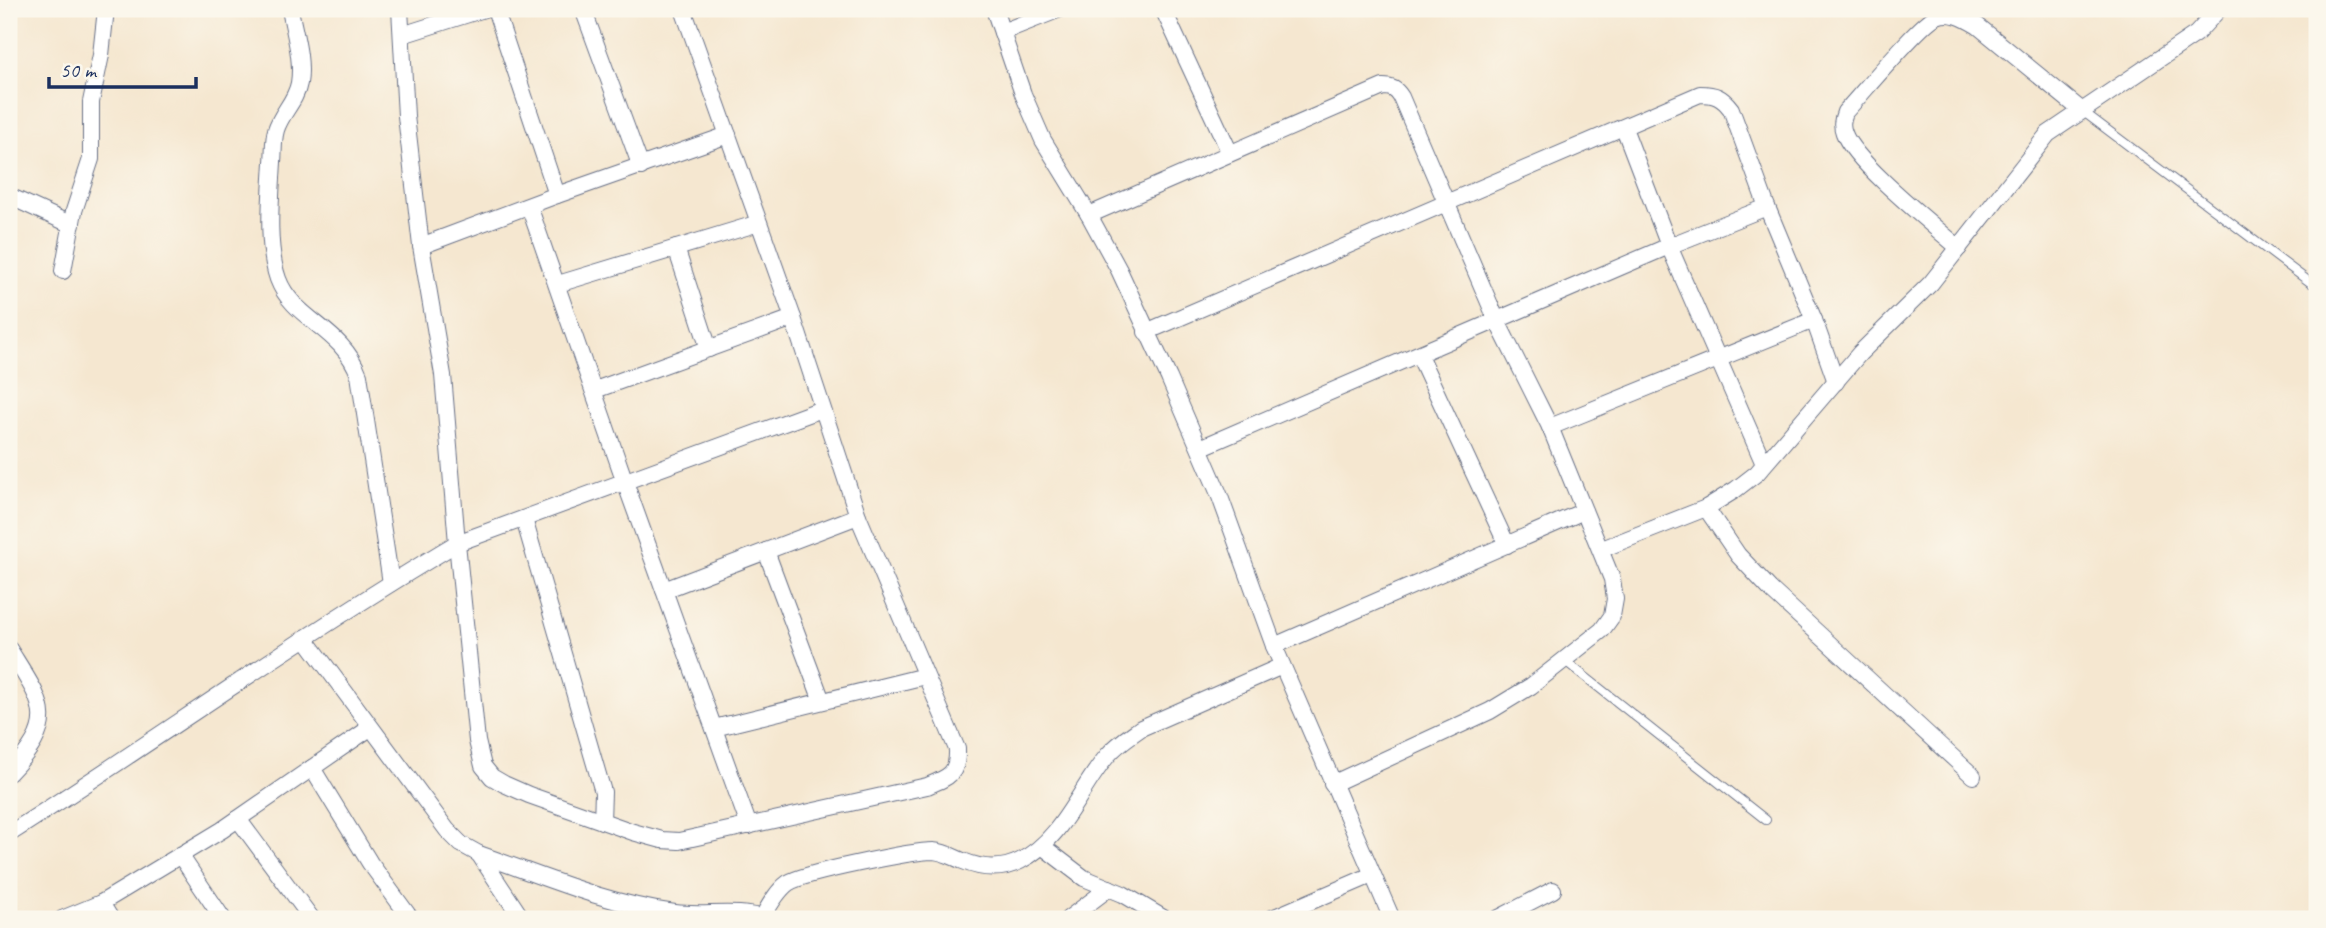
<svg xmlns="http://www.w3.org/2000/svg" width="2326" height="928" viewBox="0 0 2326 928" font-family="Caveat,sans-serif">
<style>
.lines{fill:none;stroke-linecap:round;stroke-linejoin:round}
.lane-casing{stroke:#676f86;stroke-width:10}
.street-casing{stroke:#676f86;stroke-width:18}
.lane{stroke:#fff;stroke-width:8}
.street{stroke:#fff;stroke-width:16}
</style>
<rect width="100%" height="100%" fill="#fbf7ec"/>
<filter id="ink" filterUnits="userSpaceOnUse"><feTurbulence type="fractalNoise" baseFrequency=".0143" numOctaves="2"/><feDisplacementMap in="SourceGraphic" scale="14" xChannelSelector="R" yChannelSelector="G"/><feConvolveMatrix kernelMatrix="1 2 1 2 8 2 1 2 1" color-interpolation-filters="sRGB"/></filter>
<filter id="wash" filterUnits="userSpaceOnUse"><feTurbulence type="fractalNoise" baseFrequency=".00686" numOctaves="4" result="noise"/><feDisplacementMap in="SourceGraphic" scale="28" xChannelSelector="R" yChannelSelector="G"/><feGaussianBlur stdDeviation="1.57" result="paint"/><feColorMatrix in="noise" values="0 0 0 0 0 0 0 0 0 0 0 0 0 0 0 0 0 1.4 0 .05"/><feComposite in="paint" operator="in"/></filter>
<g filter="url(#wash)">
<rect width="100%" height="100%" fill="#f5e7d0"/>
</g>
<g filter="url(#ink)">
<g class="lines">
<defs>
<g id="lane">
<polyline points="2081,110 2311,283"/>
<polyline points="1564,660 1766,820"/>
</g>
<g id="street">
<path d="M290,9C294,32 303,59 299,83C296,101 281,113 276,130C273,140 274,152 273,162C271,197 266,245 278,279C293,320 342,328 359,375L391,583"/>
<polyline points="495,9 557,195"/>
<polyline points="583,9 641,167"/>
<path d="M683,9L793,318L858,516L957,749C958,774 949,777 927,786L679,841L662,840L633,832L529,795L504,784L492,777L483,766L477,741L457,543L822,409"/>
<polyline points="994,9 1023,94 1043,140 1089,215 1119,270 1169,378 1219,494 1274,646 1392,919"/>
<polyline points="1163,9 1230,153"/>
<polyline points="1002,32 1060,9"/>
<polyline points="402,35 484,9"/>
<polyline points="1624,128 1669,246 1764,464"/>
<polyline points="9,196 72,225"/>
<polyline points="529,206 625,482 749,826"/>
<path d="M1089,215L1383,87C1392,87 1396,89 1401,97L1497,321L1550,427L1612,579L1615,599L1612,616L1602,630L1531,686L1490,711L1332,784"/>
<polyline points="421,246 557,195 728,135"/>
<polyline points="676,248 709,349"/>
<path d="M1959,248C1933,225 1854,162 1844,133C1841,125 1842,120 1845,112C1861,95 1921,22 1937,16C1951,10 1966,19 1978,26L2081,110"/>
<polyline points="63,271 74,211 91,159 91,102 101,55 106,9"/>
<polyline points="558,284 759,223"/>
<path d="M1146,332L1700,94C1715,94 1722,97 1731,109L1767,207L1814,320L1836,382"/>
<polyline points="1419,355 1507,545"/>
<polyline points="595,390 793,318"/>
<polyline points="1550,427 1814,320"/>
<polyline points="1200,448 1669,246 1767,207"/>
<polyline points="1706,508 1738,555 1770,589 1973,776"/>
<polyline points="524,519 603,792 602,821"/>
<polyline points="1602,549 1706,508 1735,490 1757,473 1860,353 1931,283 2048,134 2196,34 2219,9"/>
<polyline points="766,551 822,701"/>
<polyline points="664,590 858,516"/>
<path d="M305,638L447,830L461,844L479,854C542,876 607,904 675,913C704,917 738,909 766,919"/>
<polyline points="1274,646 1584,511"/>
<path d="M9,649C43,704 60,720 9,773"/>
<polyline points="714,728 925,676"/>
<polyline points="312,768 370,863 411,919"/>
<polyline points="238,819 312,919"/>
<path d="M9,834C159,738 304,634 457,543L443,375L421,246L406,116L400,9"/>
<polyline points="1042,846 1084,878 1123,894 1165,919"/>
<polyline points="479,854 522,919"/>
<polyline points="180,855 223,919"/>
<polyline points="101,903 111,919"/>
<path d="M762,918C769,906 777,891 788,883C803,873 913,851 933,851C945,852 953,857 963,861C982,869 1002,870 1020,861C1063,839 1079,789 1108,755C1117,744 1130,736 1141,728L1282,666"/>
<polyline points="62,919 101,903 222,830 370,728"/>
<polyline points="1068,919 1109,888"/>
<polyline points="1270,919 1372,875"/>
<polyline points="1497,919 1553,890"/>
</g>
</defs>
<use href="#lane" class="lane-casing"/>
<use href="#street" class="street-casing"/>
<use href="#lane" class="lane"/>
<use href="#street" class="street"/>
</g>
</g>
<rect width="2326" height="928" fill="none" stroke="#fbf7ec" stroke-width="35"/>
<path d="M49 77v10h147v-10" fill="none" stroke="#1b2f5e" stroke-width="3.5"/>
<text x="60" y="77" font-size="21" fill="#1b2f5e" stroke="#fbf7ec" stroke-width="5" paint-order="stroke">50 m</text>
</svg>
